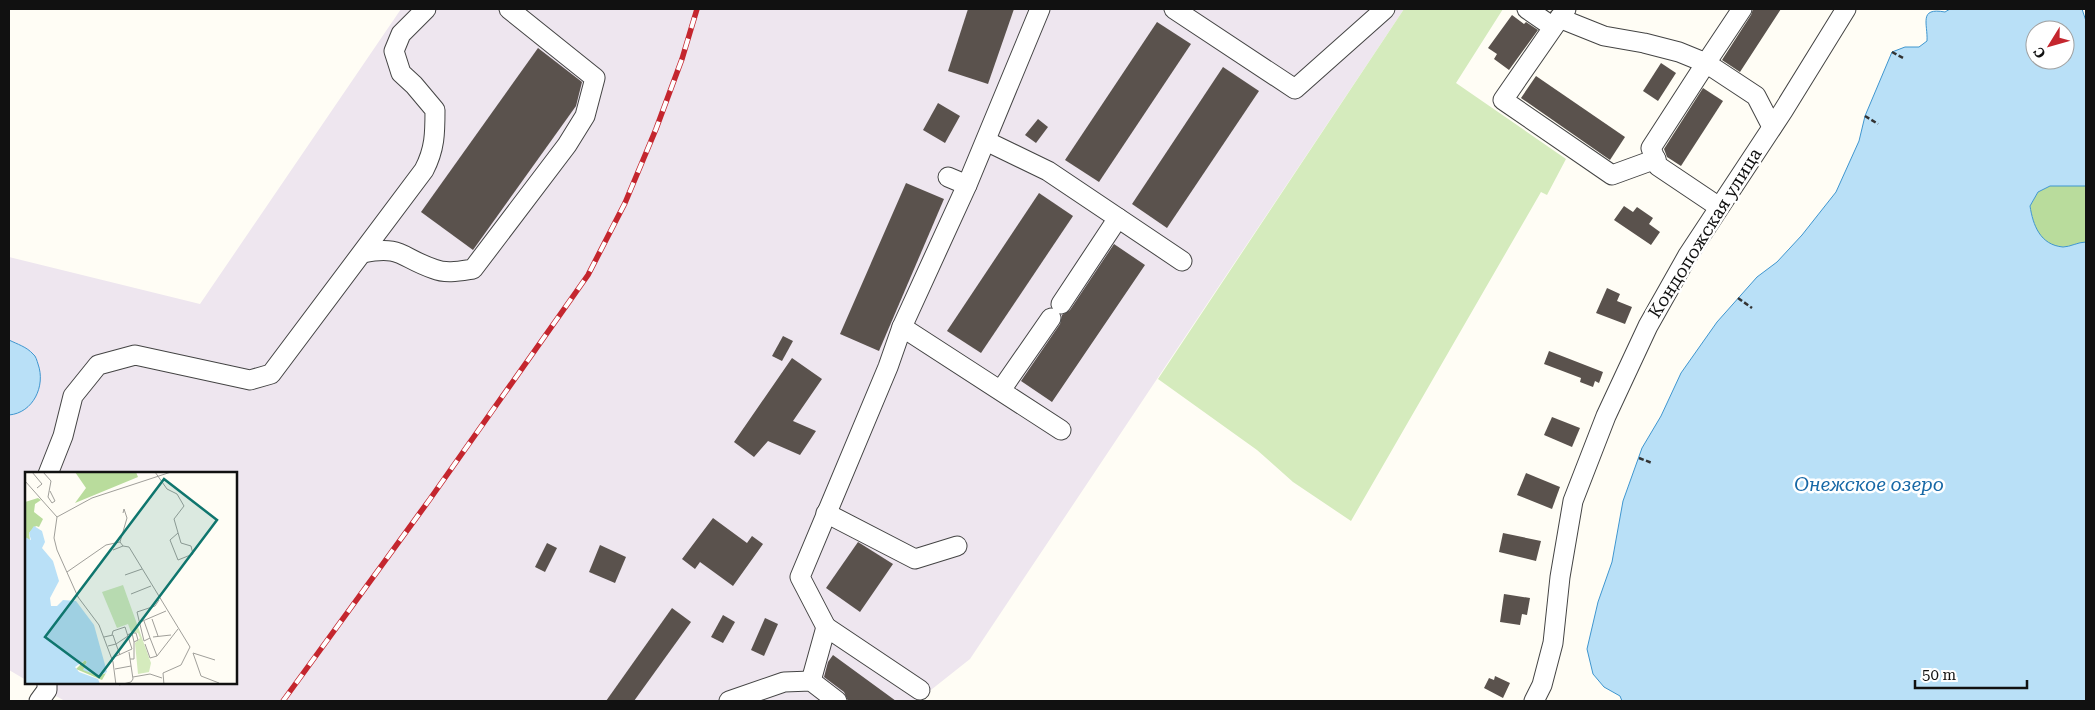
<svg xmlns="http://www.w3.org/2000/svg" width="2095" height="710" viewBox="0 0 2095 710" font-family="'Roboto Serif',serif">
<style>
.industrial{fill:#eee6ef}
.green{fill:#d5ebbd}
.forest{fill:#b9dc9c}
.water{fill:#b9e0f7;stroke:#3f96cf;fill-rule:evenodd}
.building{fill:#5a524d}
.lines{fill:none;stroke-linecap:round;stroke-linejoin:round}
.minor-casing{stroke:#444;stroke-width:21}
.path{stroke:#333;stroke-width:2.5;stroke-dasharray:5 2.5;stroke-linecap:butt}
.minor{stroke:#fff;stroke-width:19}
.rail-casing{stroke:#c4262e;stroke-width:5.5}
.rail{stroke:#fff;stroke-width:4;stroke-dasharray:11;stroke-linecap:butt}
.labels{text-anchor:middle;stroke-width:5;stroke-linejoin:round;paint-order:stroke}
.street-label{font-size:18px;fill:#111;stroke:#fff}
.water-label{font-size:19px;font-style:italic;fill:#1768a6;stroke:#fff}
.inset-road{fill:none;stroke:#a09f9a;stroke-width:1}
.view{fill:#0f766e;fill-opacity:0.15;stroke:#0f766e;stroke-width:2.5}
.inset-edge{fill:none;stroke:#111;stroke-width:2.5}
</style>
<rect width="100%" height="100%" fill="#fffdf5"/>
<polygon class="industrial" points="401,9 1404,9 970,659 917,701 65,701 34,684 236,684 236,474 26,474 26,680 9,670 9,257 200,304"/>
<polygon class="green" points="1404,9 1503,9 1456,83 1566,159 1547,195 1541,192 1351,521 1293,482 1257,450 1158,379"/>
<path class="forest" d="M2050,186H2086V242C2078,242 2070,247 2062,247C2040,245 2033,225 2030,206L2038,192Z"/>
<g class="water">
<path d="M1950,9H2082L2086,21V186H2050L2038,192L2030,206C2033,225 2040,245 2063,247C2070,247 2078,242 2086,242V701H1622L1620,696L1604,687L1593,674L1587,649L1598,602L1612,562L1623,501L1642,448L1661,416L1681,373L1717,322L1757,277L1777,262L1802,235L1836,192L1859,141L1865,116L1892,52L1905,47H1919L1927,41C1928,24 1918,7 1945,12ZM2035,30H2065V60H2035Z"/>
<path d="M9,340C17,344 27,347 33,354C36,356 37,361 38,364C46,386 33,413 9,415Z"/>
</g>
<g class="building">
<polygon points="968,9 1014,9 988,84 948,71"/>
<polygon points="1753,9 1781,9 1740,72 1722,60 1751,15"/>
<polygon points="1512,15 1524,24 1526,22 1538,30 1509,70 1494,59 1497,54 1488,48"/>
<polygon points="1157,22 1191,44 1099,182 1065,160"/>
<polygon points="538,48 582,82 576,106 473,250 421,212"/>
<polygon points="1661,63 1676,73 1658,101 1643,91"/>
<polygon points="1223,67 1259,91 1167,228 1132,204"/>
<polygon points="1536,76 1625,137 1610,160 1521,98"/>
<polygon points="1703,88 1723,101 1681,166 1667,157 1664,149"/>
<polygon points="938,103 960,116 945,143 923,130"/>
<polygon points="1038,119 1048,127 1036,143 1025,135"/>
<polygon points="906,183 944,199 879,351 840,334"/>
<polygon points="1039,193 1073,216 981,353 947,331"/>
<polygon points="1624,206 1633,212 1637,207 1653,218 1649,224 1660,232 1651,245 1614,220"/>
<polygon points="1114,244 1145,265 1052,402 1021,381 1060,324 1062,315 1070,310"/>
<polygon points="1607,288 1620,294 1617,301 1632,307 1625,324 1596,313"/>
<polygon points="783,336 793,341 782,361 772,356"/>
<polygon points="1549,351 1603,372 1599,383 1595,381 1593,387 1580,382 1581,378 1544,364"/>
<polygon points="792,358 822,379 793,421 816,431 800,455 768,441 754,457 734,442"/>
<polygon points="1552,417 1580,428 1572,447 1544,435"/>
<polygon points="1526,473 1560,487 1552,509 1517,495"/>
<polygon points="713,518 747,543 752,536 763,544 733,586 700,562 695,569 682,559"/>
<polygon points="1503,533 1541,541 1536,561 1499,552"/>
<polygon points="858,542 893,564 860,612 826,588"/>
<polygon points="547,543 557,548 545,572 535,567"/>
<polygon points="600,545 626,557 615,583 589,572"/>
<polygon points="1504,594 1530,598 1527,615 1522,614 1520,625 1500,622"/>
<polygon points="672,608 691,622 634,701 606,701"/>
<polygon points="723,615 735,622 723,643 711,637"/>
<polygon points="765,618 778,624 764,656 751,650"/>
<polygon points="833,655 896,701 848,701 844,692 824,677 828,662"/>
<polygon points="1495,676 1510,683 1503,698 1484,688 1489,678 1494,680"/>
</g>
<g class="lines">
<defs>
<g id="minor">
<polyline points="1174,9 1295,89 1385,9"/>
<polyline points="1527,9 1553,27"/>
<polyline points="1566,9 1503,100 1612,175 1656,159"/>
<polyline points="1559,18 1604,36 1644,43 1679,52 1706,63 1742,9"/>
<polyline points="986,141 1048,171 1182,261"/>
<polyline points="948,177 967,185"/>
<polyline points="1719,207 1658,166 1651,148 1706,63 1756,96 1772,127"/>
<path d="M363,253C402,245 401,258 434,269C446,274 460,271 473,269L567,145L585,116L595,78L509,9"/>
<polyline points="1061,304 1118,218"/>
<polyline points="902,327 1061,430"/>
<polyline points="1001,390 1051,318"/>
<path d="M48,474L63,436L73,396L98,365L135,355L250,380L271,374L424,170C435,149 435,133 435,110L414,85L401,73L394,51L401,34L426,9"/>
<polyline points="826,513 915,559 957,546"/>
<polyline points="826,627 800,577 888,367 902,327 967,185 1040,9"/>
<polyline points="811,681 826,627 920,690"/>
<polyline points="39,701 47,690 47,684"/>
<polyline points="729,701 784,682 811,681 837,701"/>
<polyline points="1534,701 1542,685 1553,643 1560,577 1573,501 1606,416 1648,326 1688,255 1783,111 1846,9"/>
</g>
</defs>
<use href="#minor" class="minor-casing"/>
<g class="path">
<polyline points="1892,52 1905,59"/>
<polyline points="1865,116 1878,124"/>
<polyline points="1738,298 1752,308"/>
<polyline points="1639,458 1652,463"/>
</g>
<use href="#minor" class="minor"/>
<defs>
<polyline id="rail" points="283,701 430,499 588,275 625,203 656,129 682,59 697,9"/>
</defs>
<use href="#rail" class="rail-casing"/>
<use href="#rail" class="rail"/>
</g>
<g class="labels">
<g class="street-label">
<text transform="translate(1705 233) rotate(-58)" y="6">Кондопожская улица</text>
</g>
<g class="water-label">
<text x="1869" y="491">Онежское озеро</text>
</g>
</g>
<g transform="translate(25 472)">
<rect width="212" height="212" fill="#fffdf5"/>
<path d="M98,113L126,191L124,200L113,202L110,171L115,166L113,161L106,160L103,152L92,156L77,120Z" fill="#d5ebbd"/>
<path d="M50,0H111L113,5L50,31L61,16ZM13,26L16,28L10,32L9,40L18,47L14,55L11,54L4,61L5,69L0,65V30ZM60,188L62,190L59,195L76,203L81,201L77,208L51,197Z" fill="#b9dc9c"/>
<path d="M9,54L17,59L20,70L17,76L28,89L34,109L25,126L26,134H32L38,128L51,129L69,153L82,200L74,204L58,198L62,190L60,188L50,195L54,200L73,207L75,212H0V65L6,68L4,61Z" fill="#b9e0f7"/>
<path class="inset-road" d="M7,0L17,12L12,16M18,0L26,9L23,25L27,31L30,29L25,19M130,0L142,17L152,22L159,34L149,47L156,71L166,74L168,82L153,88L145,68L153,61M0,9L32,45M32,45L29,66L32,78L53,125L74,153L88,190L91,213M32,45L67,26L146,0M98,74L104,75L165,175L156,193L138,201L139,213M88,78L98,74L95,70M42,100L81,73L95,70L102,46L99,37L98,41M100,103L117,97M106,122L126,114M127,147L133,164M119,149L125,166L119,169L112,140L130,134L134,128M113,151L141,139M107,161H111L113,168L109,170M87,163L88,159L100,155L107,177L87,186M102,163L107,161L109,170V187H105M79,165L88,163L91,172L83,174M128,165L146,163M120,172L125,186L132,184L125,166M95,183L91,172L103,164M132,184L153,157M190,188L168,181L176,204L194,211M90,197L106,194M108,205L125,202L137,206M94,213L106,210L108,207L104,180"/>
<path class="view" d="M139,7L192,48L74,205L20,165Z"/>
<rect width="212" height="212" class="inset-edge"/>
</g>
<rect width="2095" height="710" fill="none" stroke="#111111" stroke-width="20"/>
<g transform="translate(2050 45) rotate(233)"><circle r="24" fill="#ffffff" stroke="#a0a0a0"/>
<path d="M0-4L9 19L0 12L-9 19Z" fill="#c4262e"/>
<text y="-8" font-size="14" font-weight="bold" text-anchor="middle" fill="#111111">С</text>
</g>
<path d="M1915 680v8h112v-8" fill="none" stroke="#111111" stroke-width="2.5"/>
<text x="1922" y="680" font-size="15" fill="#111111" stroke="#ffffff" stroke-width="4" paint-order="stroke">50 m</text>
</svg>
